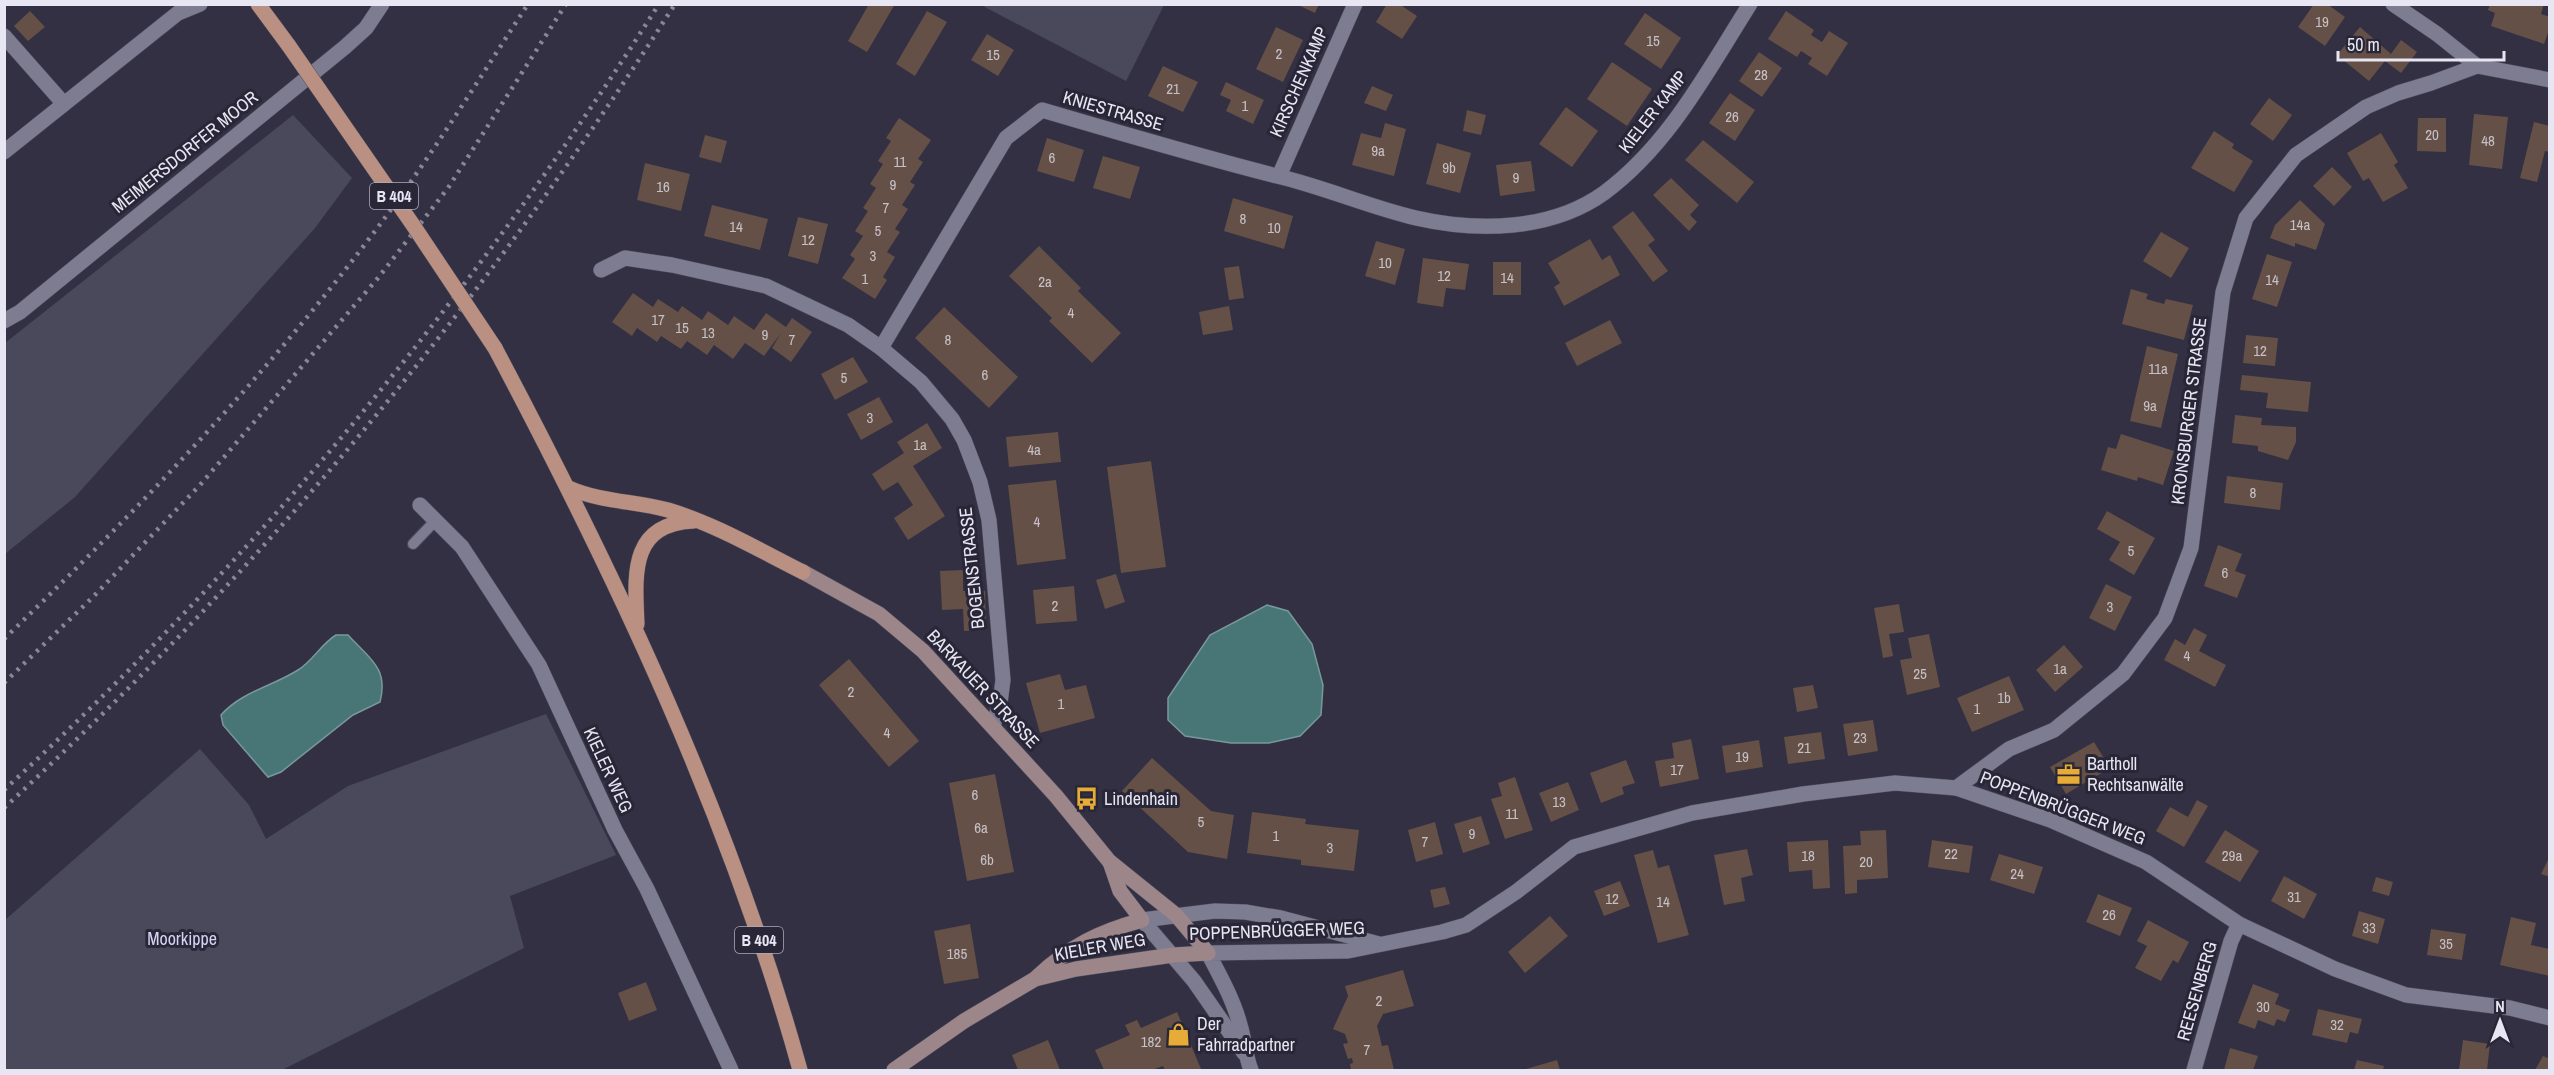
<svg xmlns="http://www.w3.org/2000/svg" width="2554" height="1075" viewBox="0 0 2554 1075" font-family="'Archivo Narrow',sans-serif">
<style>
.green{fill:#4a495b}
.water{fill:#487677;stroke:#78989c;stroke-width:1.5}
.building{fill:#645046}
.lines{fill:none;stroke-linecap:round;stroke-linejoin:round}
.lane-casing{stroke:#4f4e5d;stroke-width:12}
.street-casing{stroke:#4f4e5d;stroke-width:16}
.secondary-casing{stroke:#4f4e5d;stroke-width:16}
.primary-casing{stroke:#4f4e5d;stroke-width:16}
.lane{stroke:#7e7c91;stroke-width:10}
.street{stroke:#7e7c91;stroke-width:15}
.secondary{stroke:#9c868a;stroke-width:15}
.primary{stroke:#ba9082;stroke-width:15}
.rail{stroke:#898797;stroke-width:4.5;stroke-dasharray:3 6;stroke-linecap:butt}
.primary-bridge-casing{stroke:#4f4e5d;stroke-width:16;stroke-linecap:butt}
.primary-bridge{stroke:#ba9082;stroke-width:15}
.labels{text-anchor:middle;stroke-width:6;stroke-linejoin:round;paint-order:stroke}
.number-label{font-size:15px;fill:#c6c0c7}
.shield{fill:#282637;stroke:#aeacba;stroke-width:1.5}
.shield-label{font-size:16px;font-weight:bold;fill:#e7e6f2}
.street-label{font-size:18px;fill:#e7e6f2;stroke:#282637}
.poi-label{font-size:18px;fill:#e7e6f2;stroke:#282637;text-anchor:start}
.park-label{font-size:18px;fill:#d5d2f5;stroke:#282637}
</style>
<rect width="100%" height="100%" fill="#323042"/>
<g class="green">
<polygon points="981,5 1164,5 1126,81"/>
<polygon points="293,115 352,178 315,228 75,497 5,554 5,343"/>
<polygon points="546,714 616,855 510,896 524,948 282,1070 5,1070 5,920 200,749 249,805 266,839 348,786"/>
</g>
<g class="water">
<polygon points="1267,605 1288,611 1312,644 1323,685 1321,715 1300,736 1269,743 1231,743 1185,736 1168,720 1168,698 1210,635"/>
<path d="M336,635H348C369,658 389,668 380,702L353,715L281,772L268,777L223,725L221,715C241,692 273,686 298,670C313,661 321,644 336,635Z"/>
</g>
<g class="building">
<polygon points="869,4 895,4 867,52 848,41"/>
<polygon points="1296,4 1319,4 1315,13"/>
<polygon points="1387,4 1399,4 1417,16 1402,39 1376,22"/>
<polygon points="2314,4 2327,4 2345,17 2325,46 2298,27"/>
<polygon points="2490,4 2544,4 2541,14 2550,17 2550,27 2544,44 2491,26 2495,13 2488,10"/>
<polygon points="30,11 45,27 28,41 14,26"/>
<polygon points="927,11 947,22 915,76 896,64"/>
<polygon points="1786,11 1814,30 1811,35 1822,42 1829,31 1848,43 1827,76 1808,64 1812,58 1801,51 1797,57 1768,39"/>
<polygon points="1645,13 1681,38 1661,69 1624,44"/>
<polygon points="1276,27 1303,40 1283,82 1256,69"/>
<polygon points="2360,27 2391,54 2401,40 2417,52 2401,73 2385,61 2369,81 2337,55"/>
<polygon points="987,34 1014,50 998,76 971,60"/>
<polygon points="1759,52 1782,68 1762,97 1739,81"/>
<polygon points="1612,62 1652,89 1627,126 1587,99"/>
<polygon points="1163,66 1198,82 1183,112 1148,96"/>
<polygon points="1226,82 1264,100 1253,124 1226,111 1231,100 1220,95"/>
<polygon points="1372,86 1393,95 1386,111 1364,103"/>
<polygon points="1730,93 1755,110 1735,141 1709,123"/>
<polygon points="2269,98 2292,115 2273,141 2250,124"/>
<polygon points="1566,107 1598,131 1572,167 1539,144"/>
<polygon points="1467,110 1486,115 1481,135 1463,131"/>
<polygon points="2474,114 2508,117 2502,169 2469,165"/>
<polygon points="899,118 931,140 918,159 923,162 910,182 915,185 902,205 908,209 895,229 900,232 887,252 895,257 883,277 887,280 875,299 842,278 855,259 850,255 863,236 855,231 868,211 863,208 876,188 870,184 883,164 878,161 891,141 886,138"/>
<polygon points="2418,118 2446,118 2446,152 2417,151"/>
<polygon points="2534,122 2550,126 2550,152 2545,151 2537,182 2520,178"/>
<polygon points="1385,123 1406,129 1394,176 1352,165 1361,133 1381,138"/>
<polygon points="2214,131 2234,144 2232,148 2253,161 2234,192 2191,168"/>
<polygon points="2381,133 2398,162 2394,165 2408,188 2383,202 2369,178 2363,181 2347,153"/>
<polygon points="705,135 727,141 721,163 699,157"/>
<polygon points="1047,138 1084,150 1074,182 1037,171"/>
<polygon points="1703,140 1754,182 1737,203 1685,160"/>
<polygon points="1437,143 1471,153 1460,193 1426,184"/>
<polygon points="1103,156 1140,167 1130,199 1093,188"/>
<polygon points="1531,161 1535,191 1500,196 1496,165"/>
<polygon points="645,163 690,174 681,211 637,200"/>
<polygon points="2332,167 2352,187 2334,206 2313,186"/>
<polygon points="1671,178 1699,205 1690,215 1697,222 1689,231 1653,195"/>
<polygon points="1233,198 1293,216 1284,249 1224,231"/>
<polygon points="2300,200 2325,224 2316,250 2295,243 2295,247 2270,238 2275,225"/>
<polygon points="712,205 768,219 760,250 704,236"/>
<polygon points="1633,211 1655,240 1648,245 1668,271 1653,282 1612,227"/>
<polygon points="798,217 828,224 818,264 788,256"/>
<polygon points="2161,232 2189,248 2171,278 2143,261"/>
<polygon points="1590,239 1602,260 1610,255 1620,275 1564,306 1554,287 1560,283 1548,263"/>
<polygon points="1376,241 1405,249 1395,285 1365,276"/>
<polygon points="1039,246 1081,288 1078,291 1121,333 1092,363 1049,321 1052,318 1009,276"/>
<polygon points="2267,254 2292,262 2277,307 2252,299"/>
<polygon points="1423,258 1469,264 1465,290 1446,288 1443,307 1417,303"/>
<rect x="1493" y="262" width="28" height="33"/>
<polygon points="1239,266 1244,298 1229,300 1224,268"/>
<polygon points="2131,289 2148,294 2146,299 2164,304 2166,299 2193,305 2184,340 2122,324"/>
<polygon points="633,293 653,307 658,299 678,312 682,306 702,320 708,311 728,325 734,316 754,330 766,313 786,327 792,318 812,332 791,362 772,348 781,333 764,356 745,343 733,359 714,345 707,355 687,341 681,349 661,336 657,342 637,328 632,336 612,322"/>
<polygon points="1229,306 1233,330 1203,335 1199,312"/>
<polygon points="944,307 1018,377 989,408 915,338"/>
<polygon points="1610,320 1622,343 1577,366 1565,343"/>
<polygon points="2246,335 2278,338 2275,366 2243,363"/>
<polygon points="2147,346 2178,354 2161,428 2130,421"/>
<polygon points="853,357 868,382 835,400 821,374"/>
<polygon points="2242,375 2311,382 2308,412 2266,408 2268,393 2240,390"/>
<polygon points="879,397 893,422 861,440 847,414"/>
<polygon points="2235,415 2262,418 2261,425 2296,427 2296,442 2288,460 2258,451 2258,446 2232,443"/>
<polygon points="927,423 942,448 913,466 945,516 908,540 894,518 913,505 898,482 883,491 872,474 904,453 897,442"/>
<polygon points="1058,432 1061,462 1009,467 1006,437"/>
<polygon points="2121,434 2174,451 2163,485 2138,477 2137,481 2101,470 2108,447 2116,449"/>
<polygon points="1151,461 1166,567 1121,573 1107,467"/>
<polygon points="2227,476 2283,483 2280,510 2224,503"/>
<polygon points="1056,480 1066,559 1017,565 1008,485"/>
<polygon points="2107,511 2155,538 2134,575 2109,560 2120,542 2097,529"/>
<polygon points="2218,545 2242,554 2235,571 2246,575 2237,598 2204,586"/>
<polygon points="963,570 963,591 985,591 986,630 964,631 963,609 942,610 940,571"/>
<polygon points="1116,574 1125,602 1105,609 1096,580"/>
<polygon points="2106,584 2132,597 2115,631 2089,618"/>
<polygon points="1074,586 1077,621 1036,624 1033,590"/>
<polygon points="1899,604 1904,632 1889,634 1893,656 1883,658 1874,608"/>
<polygon points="2194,628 2207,635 2199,651 2226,665 2215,687 2164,660 2175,639 2185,645"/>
<polygon points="1929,634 1940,687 1907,695 1900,660 1912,658 1908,638"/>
<polygon points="2064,645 2083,667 2055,692 2036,670"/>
<polygon points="849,659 919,741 889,767 819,685"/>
<polygon points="1060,674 1065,690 1086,685 1095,718 1040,733 1026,683"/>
<polygon points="2009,676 2024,710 1972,732 1957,698"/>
<polygon points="1813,685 1818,708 1797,712 1793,688"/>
<polygon points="1873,720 1878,751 1848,756 1843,724"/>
<polygon points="1821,732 1825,759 1788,764 1784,737"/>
<polygon points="1691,739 1699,779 1660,787 1655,761 1674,758 1672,743"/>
<polygon points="1759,740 1763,767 1726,773 1722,746"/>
<polygon points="2094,742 2110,768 2066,794 2050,767"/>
<polygon points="1152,758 1211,811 1234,815 1227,859 1188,852 1122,791"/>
<polygon points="1626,760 1635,783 1622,787 1624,794 1601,803 1590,773"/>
<polygon points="995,774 1014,872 967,881 949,783"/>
<polygon points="1515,777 1533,830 1505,839 1491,799 1502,796 1498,783"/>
<polygon points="1568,782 1579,810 1551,822 1539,793"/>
<polygon points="2197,800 2208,806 2184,847 2156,831 2170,807 2188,817"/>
<polygon points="1252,812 1306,819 1305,824 1359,830 1354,871 1301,865 1301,860 1247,853"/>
<polygon points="1481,816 1490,844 1463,853 1454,824"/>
<polygon points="1435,822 1443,854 1416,862 1408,830"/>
<polygon points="1886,830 1888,878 1857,880 1857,893 1845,894 1843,846 1861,845 1860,831"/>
<polygon points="2225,830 2259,851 2240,882 2205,862"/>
<polygon points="1828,840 1830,888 1813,889 1812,870 1789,872 1787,842"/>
<polygon points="1932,840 1973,846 1969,873 1928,867"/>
<polygon points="1747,849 1753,875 1741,878 1745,901 1724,905 1714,855"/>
<polygon points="1653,850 1658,868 1669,865 1689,935 1658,943 1634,855"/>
<polygon points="1999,854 2043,867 2034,894 1990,880"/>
<polygon points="2550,856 2550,877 2541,874"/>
<polygon points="2284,876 2317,894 2304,919 2271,901"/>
<polygon points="2376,877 2393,882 2389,896 2372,891"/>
<polygon points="1620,881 1630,906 1604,916 1594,891"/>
<polygon points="1445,887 1450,904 1434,908 1430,890"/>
<polygon points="2098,894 2132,908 2120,936 2086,922"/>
<polygon points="2359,911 2385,919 2378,944 2352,936"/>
<polygon points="1550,916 1568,936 1525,973 1508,952"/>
<polygon points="2511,917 2536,923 2531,945 2550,949 2550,976 2500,965"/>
<polygon points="2148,920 2189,942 2178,963 2173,960 2161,981 2135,968 2147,946 2137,941"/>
<polygon points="970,924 979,978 944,984 934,931"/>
<polygon points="2431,929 2466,934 2462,960 2427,955"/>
<polygon points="1403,970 1414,1006 1383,1014 1377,1026 1382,1046 1388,1045 1394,1070 1351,1070 1350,1064 1353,1063 1352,1058 1348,1059 1343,1044 1348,1043 1345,1034 1333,1029 1348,996 1345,986"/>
<polygon points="646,982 657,1010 629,1021 618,993"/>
<polygon points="2253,984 2279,994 2275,1004 2290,1010 2285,1022 2277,1019 2274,1026 2258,1020 2255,1029 2238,1023"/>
<polygon points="2318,1009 2362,1019 2358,1034 2350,1032 2347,1043 2312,1035"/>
<polygon points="1177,1012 1201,1069 1165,1070 1163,1066 1152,1070 1104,1070 1095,1050 1130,1035 1125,1025 1137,1020 1141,1028"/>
<polygon points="1048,1040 1060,1070 1018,1070 1012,1055"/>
<polygon points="2463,1040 2490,1044 2487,1070 2459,1070"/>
<polygon points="2230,1048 2258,1056 2253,1070 2224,1070"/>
<polygon points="2543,1056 2550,1059 2550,1070 2535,1070"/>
<polygon points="1557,1060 1560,1070 1522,1070"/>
<polygon points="2357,1060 2384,1066 2383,1070 2354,1070"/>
</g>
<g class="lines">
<defs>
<polyline id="lane" points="413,544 436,520"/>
<g id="street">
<polyline points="2393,4 2437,34 2477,66 2550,80"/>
<polyline points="4,36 64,104"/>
<polyline points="4,152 178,13 200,4"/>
<polyline points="1279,176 1355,4"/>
<polyline points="601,270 625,258 672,265 766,286 848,325 881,348 921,382 952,419 964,440 980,482 989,520 1003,680 1000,703 993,726"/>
<polyline points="4,321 20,312 345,47 366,28 382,4"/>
<path d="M881,348L1006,138L1042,110C1120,133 1198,156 1277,176C1324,187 1369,207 1416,218C1477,232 1551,231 1604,193C1669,145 1707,72 1750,4"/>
<polyline points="420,505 462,547 539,665 615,830 647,889 731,1070"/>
<polyline points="1956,788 2009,749 2054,730 2123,674 2165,618 2191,548 2223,292 2246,218 2296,155 2366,107 2398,93 2431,83 2477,66"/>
<polyline points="1142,920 1215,911 1245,912 1281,918 1379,944"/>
<polyline points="1142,920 1194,981 1244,1053"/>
<path d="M1251,1070C1245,1055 1245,1041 1240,1025C1234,1001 1220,976 1208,953L1348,951L1442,932L1466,925L1516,892L1574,847L1692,813L1803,794L1895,783L1956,788L2050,820L2146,862L2239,924L2335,969L2406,995L2510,1008L2550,1018"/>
<polyline points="2194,1070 2231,941 2239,924"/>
</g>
<g id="secondary">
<polyline points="803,572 879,614 923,651 1056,796 1109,861 1176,915 1208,953"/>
<path d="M1037,977C1070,946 1099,932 1142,920L1120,891L1110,862"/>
<polyline points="894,1070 964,1021 1035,979 1076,969 1173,955 1208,953"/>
</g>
<g id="primary">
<polyline points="258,4 289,46"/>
<path d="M495,348C618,580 730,817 800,1070"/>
<path d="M569,488C601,502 635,501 668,510C715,524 759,550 803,572"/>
<path d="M637,624C635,575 629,524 694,521"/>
</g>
</defs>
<use href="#lane" class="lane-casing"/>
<use href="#street" class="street-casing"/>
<use href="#secondary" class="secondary-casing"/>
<use href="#primary" class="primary-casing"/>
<use href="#lane" class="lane"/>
<use href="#street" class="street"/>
<use href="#secondary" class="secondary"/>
<use href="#primary" class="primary"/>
<g class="rail">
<path d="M4,639C140,508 271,371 384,219C435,150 481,76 528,4"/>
<polyline points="4,683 93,597 200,485 378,278 448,188 566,4"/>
<path d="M4,790C257,558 475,293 659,4"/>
<path d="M4,808C265,567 484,303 675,4"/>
</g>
<defs>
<polyline id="primary-bridge" points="289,46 413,225 495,348"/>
</defs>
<use href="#primary-bridge" class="primary-bridge-casing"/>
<use href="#primary-bridge" class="primary-bridge"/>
</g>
<defs>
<symbol id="office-bare" viewBox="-9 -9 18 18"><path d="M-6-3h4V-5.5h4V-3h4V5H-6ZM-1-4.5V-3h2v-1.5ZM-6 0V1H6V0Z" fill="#e7ac37" stroke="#282637" stroke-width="2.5" paint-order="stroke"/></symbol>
<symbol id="bus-bare" viewBox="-9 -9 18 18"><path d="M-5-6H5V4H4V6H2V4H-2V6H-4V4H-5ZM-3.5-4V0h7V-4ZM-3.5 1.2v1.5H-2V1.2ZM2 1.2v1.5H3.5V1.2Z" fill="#e7ac37" stroke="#282637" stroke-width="2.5" paint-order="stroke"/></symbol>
<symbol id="shop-bare" viewBox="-9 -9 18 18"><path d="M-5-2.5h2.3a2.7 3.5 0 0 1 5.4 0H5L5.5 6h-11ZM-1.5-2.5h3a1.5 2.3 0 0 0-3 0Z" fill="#e7ac37" stroke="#282637" stroke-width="2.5" paint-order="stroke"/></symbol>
</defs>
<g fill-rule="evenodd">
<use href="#office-bare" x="2052" y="758" width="33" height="33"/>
<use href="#bus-bare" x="1070" y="782" width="33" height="33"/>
<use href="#shop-bare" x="1162" y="1018" width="33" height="33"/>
</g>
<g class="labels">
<g class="number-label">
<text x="2322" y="27">19</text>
<text x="1653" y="46">15</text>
<text x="1279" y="59">2</text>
<text x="993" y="60">15</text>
<text x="1761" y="80">28</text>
<text x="1173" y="94">21</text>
<text x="1245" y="111">1</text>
<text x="1732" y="122">26</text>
<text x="2432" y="140">20</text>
<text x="2488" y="146">48</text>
<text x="1378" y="156">9a</text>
<text x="1052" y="163">6</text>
<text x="900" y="167">11</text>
<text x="1449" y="173">9b</text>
<text x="1516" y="183">9</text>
<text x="893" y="190">9</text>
<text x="663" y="192">16</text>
<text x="886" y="213">7</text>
<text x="1243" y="224">8</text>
<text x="2300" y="230">14a</text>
<text x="736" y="232">14</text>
<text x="1274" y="233">10</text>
<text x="878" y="236">5</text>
<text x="808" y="245">12</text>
<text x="873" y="261">3</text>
<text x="1385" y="268">10</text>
<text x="1444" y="281">12</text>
<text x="1507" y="283">14</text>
<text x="865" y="284">1</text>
<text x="2272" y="285">14</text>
<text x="1045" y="287">2a</text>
<text x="1071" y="318">4</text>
<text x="658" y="325">17</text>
<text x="682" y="333">15</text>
<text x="708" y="338">13</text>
<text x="765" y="340">9</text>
<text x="792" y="345">7</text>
<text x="948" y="345">8</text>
<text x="2260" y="356">12</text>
<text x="2158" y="374">11a</text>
<text x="985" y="380">6</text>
<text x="844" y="383">5</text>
<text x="2150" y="411">9a</text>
<text x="870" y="423">3</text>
<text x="920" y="450">1a</text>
<text x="1034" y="455">4a</text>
<text x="2253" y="498">8</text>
<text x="1037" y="527">4</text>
<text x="2131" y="556">5</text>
<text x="2225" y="578">6</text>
<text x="1055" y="611">2</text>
<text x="2110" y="612">3</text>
<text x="2187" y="661">4</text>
<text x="2060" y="674">1a</text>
<text x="1920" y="679">25</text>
<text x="851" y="697">2</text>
<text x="2004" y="703">1b</text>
<text x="1061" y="709">1</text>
<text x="1977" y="714">1</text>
<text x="887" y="738">4</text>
<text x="1860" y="743">23</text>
<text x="1804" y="753">21</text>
<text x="1742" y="762">19</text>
<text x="1677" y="775">17</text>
<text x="975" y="800">6</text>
<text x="1559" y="807">13</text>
<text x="1512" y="819">11</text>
<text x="1201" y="827">5</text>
<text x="981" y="833">6a</text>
<text x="1472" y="839">9</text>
<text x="1276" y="841">1</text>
<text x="1425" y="847">7</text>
<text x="1330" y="853">3</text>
<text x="1951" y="859">22</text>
<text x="1808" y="861">18</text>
<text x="2232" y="861">29a</text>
<text x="987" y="865">6b</text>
<text x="1866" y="867">20</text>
<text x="2017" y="879">24</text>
<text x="2294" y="902">31</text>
<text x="1612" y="904">12</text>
<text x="1663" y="907">14</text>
<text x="2109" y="920">26</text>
<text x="2369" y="933">33</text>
<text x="2446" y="949">35</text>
<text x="957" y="959">185</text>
<text x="1379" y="1006">2</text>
<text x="2263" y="1012">30</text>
<text x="2337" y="1030">32</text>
<text x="1151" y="1047">182</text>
<text x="1367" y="1055">7</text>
</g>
<g class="shield">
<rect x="370" y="183" width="48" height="26" rx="4.5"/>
<rect x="735" y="927" width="48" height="26" rx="4.5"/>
</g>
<g class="shield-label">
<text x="394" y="202">B 404</text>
<text x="759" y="946">B 404</text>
</g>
<g class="street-label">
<text transform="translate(1299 82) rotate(-66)" y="6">KIRSCHENKAMP</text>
<text transform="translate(1113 111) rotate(16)" y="6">KNIESTRASSE</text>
<text transform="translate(1653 112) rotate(-52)" y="6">KIELER KAMP</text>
<text transform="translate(185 152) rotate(-39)" y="6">MEIMERSDORFER MOOR</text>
<text transform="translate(2189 411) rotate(-83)" y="6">KRONSBURGER STRASSE</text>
<text transform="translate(972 568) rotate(-96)" y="6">BOGENSTRASSE</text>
<text transform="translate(983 689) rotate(47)" y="6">BARKAUER STRASSE</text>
<text transform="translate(608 770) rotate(65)" y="6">KIELER WEG</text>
<text transform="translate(2063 808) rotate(21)" y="6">POPPENBRÜGGER WEG</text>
<text transform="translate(1277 931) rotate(-2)" y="6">POPPENBRÜGGER WEG</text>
<text transform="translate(1100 947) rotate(-10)" y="6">KIELER WEG</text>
<text transform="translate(2197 991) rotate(-74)" y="6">REESENBERG</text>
</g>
<g class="poi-label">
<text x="2087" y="770">Bartholl<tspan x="2087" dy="21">Rechtsanwälte</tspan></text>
<text x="1104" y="805">Lindenhain</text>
<text x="1197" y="1030">Der<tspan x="1197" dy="21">Fahrradpartner</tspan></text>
</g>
<g class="park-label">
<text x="182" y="945">Moorkippe</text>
</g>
</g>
<rect width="2554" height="1075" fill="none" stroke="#e7e6f2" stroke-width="12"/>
<g transform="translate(2500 1021)" stroke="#282637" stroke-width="4.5" paint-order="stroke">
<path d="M0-4.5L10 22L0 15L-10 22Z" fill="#e7e6f2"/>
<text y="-9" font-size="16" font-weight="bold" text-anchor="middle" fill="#e7e6f2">N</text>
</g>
<path d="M2338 51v9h166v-9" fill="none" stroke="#e7e6f2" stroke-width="3"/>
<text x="2347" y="51" font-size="18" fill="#e7e6f2" stroke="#282637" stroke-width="4.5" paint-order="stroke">50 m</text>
</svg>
